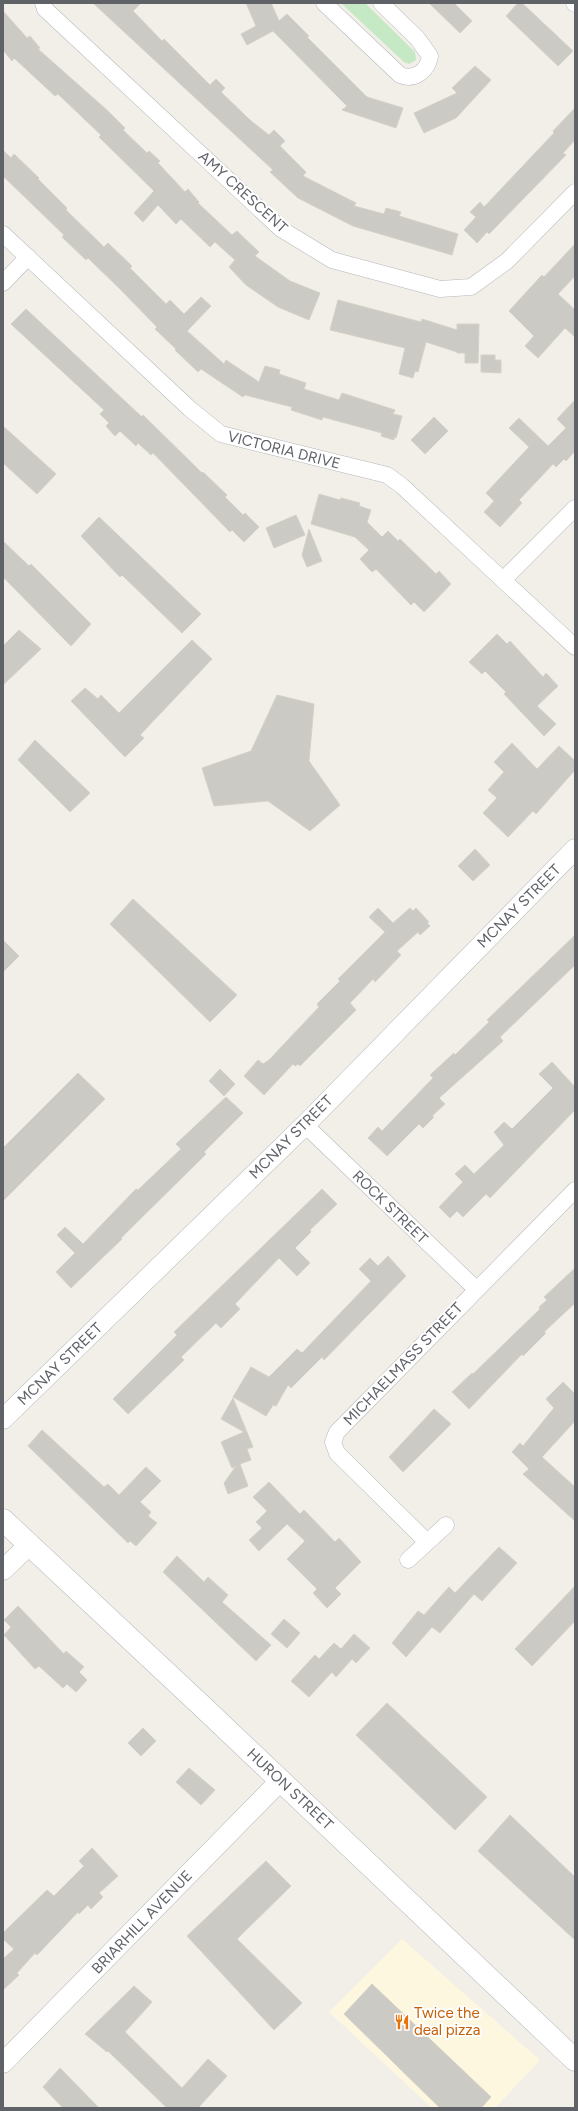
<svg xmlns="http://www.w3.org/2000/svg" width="578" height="2111" viewBox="0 0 578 2111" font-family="Figtree,sans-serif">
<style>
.commercial{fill:#fef7e0}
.green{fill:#c5e8c5}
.building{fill:#cccac5;stroke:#d6d1c6}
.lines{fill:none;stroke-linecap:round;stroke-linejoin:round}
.minor-casing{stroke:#b5b8bc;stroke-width:17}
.tertiary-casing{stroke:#b5b8bc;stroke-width:21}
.secondary-casing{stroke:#b6babf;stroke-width:23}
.minor{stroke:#fff;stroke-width:16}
.tertiary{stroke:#fff;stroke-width:20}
.secondary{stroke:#fff;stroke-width:22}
.labels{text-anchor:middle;stroke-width:4;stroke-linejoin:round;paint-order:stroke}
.street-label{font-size:15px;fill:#5f6368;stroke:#fff}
.food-label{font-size:15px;fill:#c56008;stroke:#fff;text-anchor:start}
</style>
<rect width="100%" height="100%" fill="#f1efe8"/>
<polygon class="commercial" points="402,1939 540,2060 495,2108 432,2108 329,2012"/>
<polygon class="green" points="341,3 365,3 415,52 416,60 409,64 404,62"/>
<g class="building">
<polygon points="93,3 141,3 133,11 162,41 164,39 210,85 216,79 225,88 221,92 250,120 269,135 274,130 285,141 280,146 306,172 303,176 356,203 354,206 384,214 386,208 401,212 399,216 458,234 452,255 353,226 298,198 270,172 273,170"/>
<polygon points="246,3 271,3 279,21 287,14 309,36 307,37 367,97 403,108 396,128 342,110 347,106 273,31 247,45 241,34 256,26"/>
<polygon points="429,3 454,3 472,21 460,33"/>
<polygon points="518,3 522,3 573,51 558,66 506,16"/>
<polygon points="3,11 27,38 30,36 40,48 38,49 108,111 125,128 123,130 147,153 149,151 160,161 158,163 185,192 188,189 199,202 198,203 232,235 237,231 259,252 255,256 290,281 320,293 309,320 278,307 246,285 229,267 235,260 215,242 210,247 181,219 176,224 158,205 143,222 134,213 154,191 99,137 101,135 58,94 55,96 14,58 12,61 3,50"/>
<polygon points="475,66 491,80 456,118 424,133 414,113 457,93 452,88"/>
<polygon points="575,108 575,140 563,153 566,155 489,234 487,232 477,243 464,230 476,217 470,212 480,202 484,207 554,133 553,131"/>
<polygon points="3,150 11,158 14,154 39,178 38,179 67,208 66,210 104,247 108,243 132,266 130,268 166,304 170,300 184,314 201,297 211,306 187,331 224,364 226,360 259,382 265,366 280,370 279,374 306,383 304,389 339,400 342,393 395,410 393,414 402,416 396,438 394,437 394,440 381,436 382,433 323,417 322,420 291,410 292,407 245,395 243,397 201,369 198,372 175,350 176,349 155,329 157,327 120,289 88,258 86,260 62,237 64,235 3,176"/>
<polygon points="575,244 575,276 558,294 575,310 575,337 565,328 538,358 525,346 534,336 509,311 542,275 544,277"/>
<polygon points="338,300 421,322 422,319 457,330 457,324 479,324 478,363 465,363 465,353 457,353 457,352 426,342 418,372 415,371 413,378 399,374 405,348 330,330"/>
<polygon points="26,309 142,417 143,415 202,473 203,472 227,495 225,497 243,515 245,513 259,527 244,542 232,530 230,532 153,453 151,455 138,443 136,446 120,431 115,436 106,426 109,423 100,414 104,410 11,324"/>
<polygon points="481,355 495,355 495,360 501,360 501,373 481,372"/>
<polygon points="575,400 575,451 566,461 564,459 556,467 553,464 519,500 522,503 500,527 484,512 494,501 486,493 529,447 509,428 519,418 548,446 566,428 557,419"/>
<polygon points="434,417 448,431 425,454 411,440"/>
<polygon points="3,426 56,474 37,494 3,463"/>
<polygon points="319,494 340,500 341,498 360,503 359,506 371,510 367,522 382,537 388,531 398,541 400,539 436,574 439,571 451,584 424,612 414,602 411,605 376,569 372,572 360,559 369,550 355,537 311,524"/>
<polygon points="296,515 305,535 274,548 266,528"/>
<polygon points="99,517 201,614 182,633 122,575 120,577 81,536"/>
<polygon points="309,529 322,561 307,567 302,555"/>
<polygon points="3,541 29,566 31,564 91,624 71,646 3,577"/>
<polygon points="19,630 41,649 3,685 3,646"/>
<polygon points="497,634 507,644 510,641 543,677 546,673 558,686 537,706 556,724 544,736 504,694 506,692 485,671 482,674 469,662"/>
<polygon points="192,640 212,659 140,735 144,738 125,757 71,701 85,688 98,699 101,695 119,713"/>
<polygon points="277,695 314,704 309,761 340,805 310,831 268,801 214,806 202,768 251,751"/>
<polygon points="35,740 90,793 70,812 18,760"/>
<polygon points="512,743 537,769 559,746 575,761 575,770 536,814 533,811 508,837 483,813 497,798 488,790 504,772 494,762"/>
<polygon points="475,849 490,865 473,881 458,866"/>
<polygon points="133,899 237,995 210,1022 110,924"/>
<polygon points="378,908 393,923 410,908 413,911 416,908 429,922 427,923 430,926 420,935 418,932 397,951 401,955 375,982 373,979 350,1003 356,1010 300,1066 298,1064 295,1066 293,1064 264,1095 244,1076 258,1060 263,1064 269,1060 319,1007 317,1004 340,981 338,979 385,932 369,917"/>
<polygon points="575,935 575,965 500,1037 503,1041 439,1098 445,1104 432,1116 434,1117 423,1128 419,1124 387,1156 368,1138 378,1127 382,1131 433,1078 430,1075 454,1053 455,1055 489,1022 487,1020"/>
<polygon points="3,940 19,956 3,972"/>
<polygon points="552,1062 575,1087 575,1110 490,1198 486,1194 463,1217 457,1211 450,1218 439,1207 463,1182 455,1174 465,1165 474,1174 504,1145 494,1132 504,1122 512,1129 553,1088 539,1074"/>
<polygon points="220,1069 235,1084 224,1096 209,1081"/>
<polygon points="78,1073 105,1099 3,1201 3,1148"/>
<polygon points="226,1097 243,1113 204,1152 206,1154 121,1238 122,1239 71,1288 56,1272 75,1253 57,1235 65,1227 83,1244 136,1189 138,1190 181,1149 176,1144"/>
<polygon points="322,1189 337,1204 310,1230 311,1232 295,1248 310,1263 297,1276 279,1258 235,1304 240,1309 221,1328 216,1323 181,1357 184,1360 128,1414 113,1399 177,1335 174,1332"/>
<polygon points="388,1256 406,1276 324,1360 322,1357 291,1388 288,1385 276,1406 273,1405 266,1416 233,1397 251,1367 269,1377 297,1349 302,1353 371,1281 359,1269 370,1258 378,1266"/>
<polygon points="575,1268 575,1303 544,1332 546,1333 523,1356 522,1354 469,1409 452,1392 472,1373 473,1374 540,1309 539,1307 547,1300 544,1297"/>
<polygon points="563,1382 575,1394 575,1421 542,1457 575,1487 575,1521 523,1474 529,1469 512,1452 520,1443 523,1446 554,1408 546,1399"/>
<polygon points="233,1398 253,1447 247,1449 251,1460 240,1464 248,1486 228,1494 224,1483 236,1466 232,1468 221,1442 244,1432 221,1419"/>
<polygon points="434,1409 451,1424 403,1472 389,1457"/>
<polygon points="42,1430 104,1487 108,1484 119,1495 146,1467 161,1481 140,1502 151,1512 148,1516 157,1523 136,1546 130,1541 128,1543 28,1446"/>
<polygon points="269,1482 300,1514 304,1510 335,1542 339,1538 361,1562 335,1588 341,1594 327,1608 313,1593 317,1589 287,1559 305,1541 287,1524 259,1551 249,1540 262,1528 256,1522 267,1511 253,1497"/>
<polygon points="499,1547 517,1563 482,1601 474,1594 440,1633 432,1627 406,1657 392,1643 418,1611 424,1615 449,1587 455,1593"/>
<polygon points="177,1556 204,1582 208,1577 228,1595 222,1602 271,1645 256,1661 163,1572"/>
<polygon points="575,1586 575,1621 532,1666 515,1649"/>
<polygon points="18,1606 64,1654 66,1651 84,1667 79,1672 87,1680 76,1692 67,1684 63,1688 39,1666 35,1669 4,1635 11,1627 4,1620"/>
<polygon points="284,1619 300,1633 287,1648 271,1634"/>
<polygon points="354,1634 370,1648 356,1663 352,1659 336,1677 332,1672 309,1697 291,1681 315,1655 319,1659 334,1643 341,1649"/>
<polygon points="387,1703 487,1797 455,1830 356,1735"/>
<polygon points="143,1728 156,1741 141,1756 128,1743"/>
<polygon points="189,1768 215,1790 201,1805 176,1782"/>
<polygon points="510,1815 575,1877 575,1940 478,1851"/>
<polygon points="92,1848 118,1876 99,1893 103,1897 91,1909 88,1905 79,1914 78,1912 37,1955 35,1953 17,1973 19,1975 3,1990 3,1959 14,1949 3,1939 3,1933 47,1890 54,1896 84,1866 79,1861"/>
<polygon points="266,1861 291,1886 237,1939 302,2003 274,2030 187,1936"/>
<polygon points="372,1984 491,2097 481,2108 440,2108 344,2014"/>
<polygon points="134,1986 152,2002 125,2032 182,2088 208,2059 227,2076 198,2108 167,2108 108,2051 107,2052 85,2034"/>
<polygon points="60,2068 99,2108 63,2108 43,2087"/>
</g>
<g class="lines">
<defs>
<g id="minor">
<polyline points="43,3 45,9 281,229 332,260 440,289 471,287 507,261 575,192"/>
<path d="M324,3L400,75C414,81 428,71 430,56L417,38L381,3"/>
<polyline points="574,3 575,4"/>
<polyline points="3,234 190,409 221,434 387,475 402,486 575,647"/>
<polyline points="3,283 28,257"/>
<polyline points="504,579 575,508"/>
<polyline points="305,1125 476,1289"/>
<polyline points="427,1542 337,1453 333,1442 337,1432 575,1190"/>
<polyline points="408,1560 446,1525"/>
</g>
<g id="tertiary">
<polyline points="3,1419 305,1125 575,849"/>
<polyline points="3,1570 29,1545"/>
<polyline points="3,2063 281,1780"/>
</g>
<polyline id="secondary" points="3,1520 203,1707 575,2060"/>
</defs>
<use href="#minor" class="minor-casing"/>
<use href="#tertiary" class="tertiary-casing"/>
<use href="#secondary" class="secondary-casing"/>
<use href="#minor" class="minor"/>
<use href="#tertiary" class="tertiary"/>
<use href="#secondary" class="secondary"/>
</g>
<defs>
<symbol id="restaurant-bare" viewBox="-9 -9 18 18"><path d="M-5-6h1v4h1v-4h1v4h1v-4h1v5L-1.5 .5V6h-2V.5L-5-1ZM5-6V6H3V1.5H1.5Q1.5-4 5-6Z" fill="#e8710a" stroke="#fff" stroke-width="2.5" paint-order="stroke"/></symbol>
</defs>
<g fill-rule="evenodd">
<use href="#restaurant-bare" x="391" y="2011" width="22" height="22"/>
</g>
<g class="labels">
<g class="street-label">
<text transform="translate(243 192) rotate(42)" y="5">AMY CRESCENT</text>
<text transform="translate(284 450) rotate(14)" y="5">VICTORIA DRIVE</text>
<text transform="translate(519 906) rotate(-45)" y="5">MCNAY STREET</text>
<text transform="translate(291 1137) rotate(-45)" y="5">MCNAY STREET</text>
<text transform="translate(390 1207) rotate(44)" y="5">ROCK STREET</text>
<text transform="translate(60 1364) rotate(-44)" y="5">MCNAY STREET</text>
<text transform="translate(403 1364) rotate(-46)" y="5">MICHAELMASS STREET</text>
<text transform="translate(290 1789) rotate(43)" y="5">HURON STREET</text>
<text transform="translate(142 1922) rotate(-46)" y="5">BRIARHILL AVENUE</text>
</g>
<g class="food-label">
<text x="414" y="2018">Twice the<tspan x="414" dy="17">deal pizza</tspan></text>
</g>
</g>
<rect width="578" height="2111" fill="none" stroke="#5f6368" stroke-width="8"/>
</svg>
